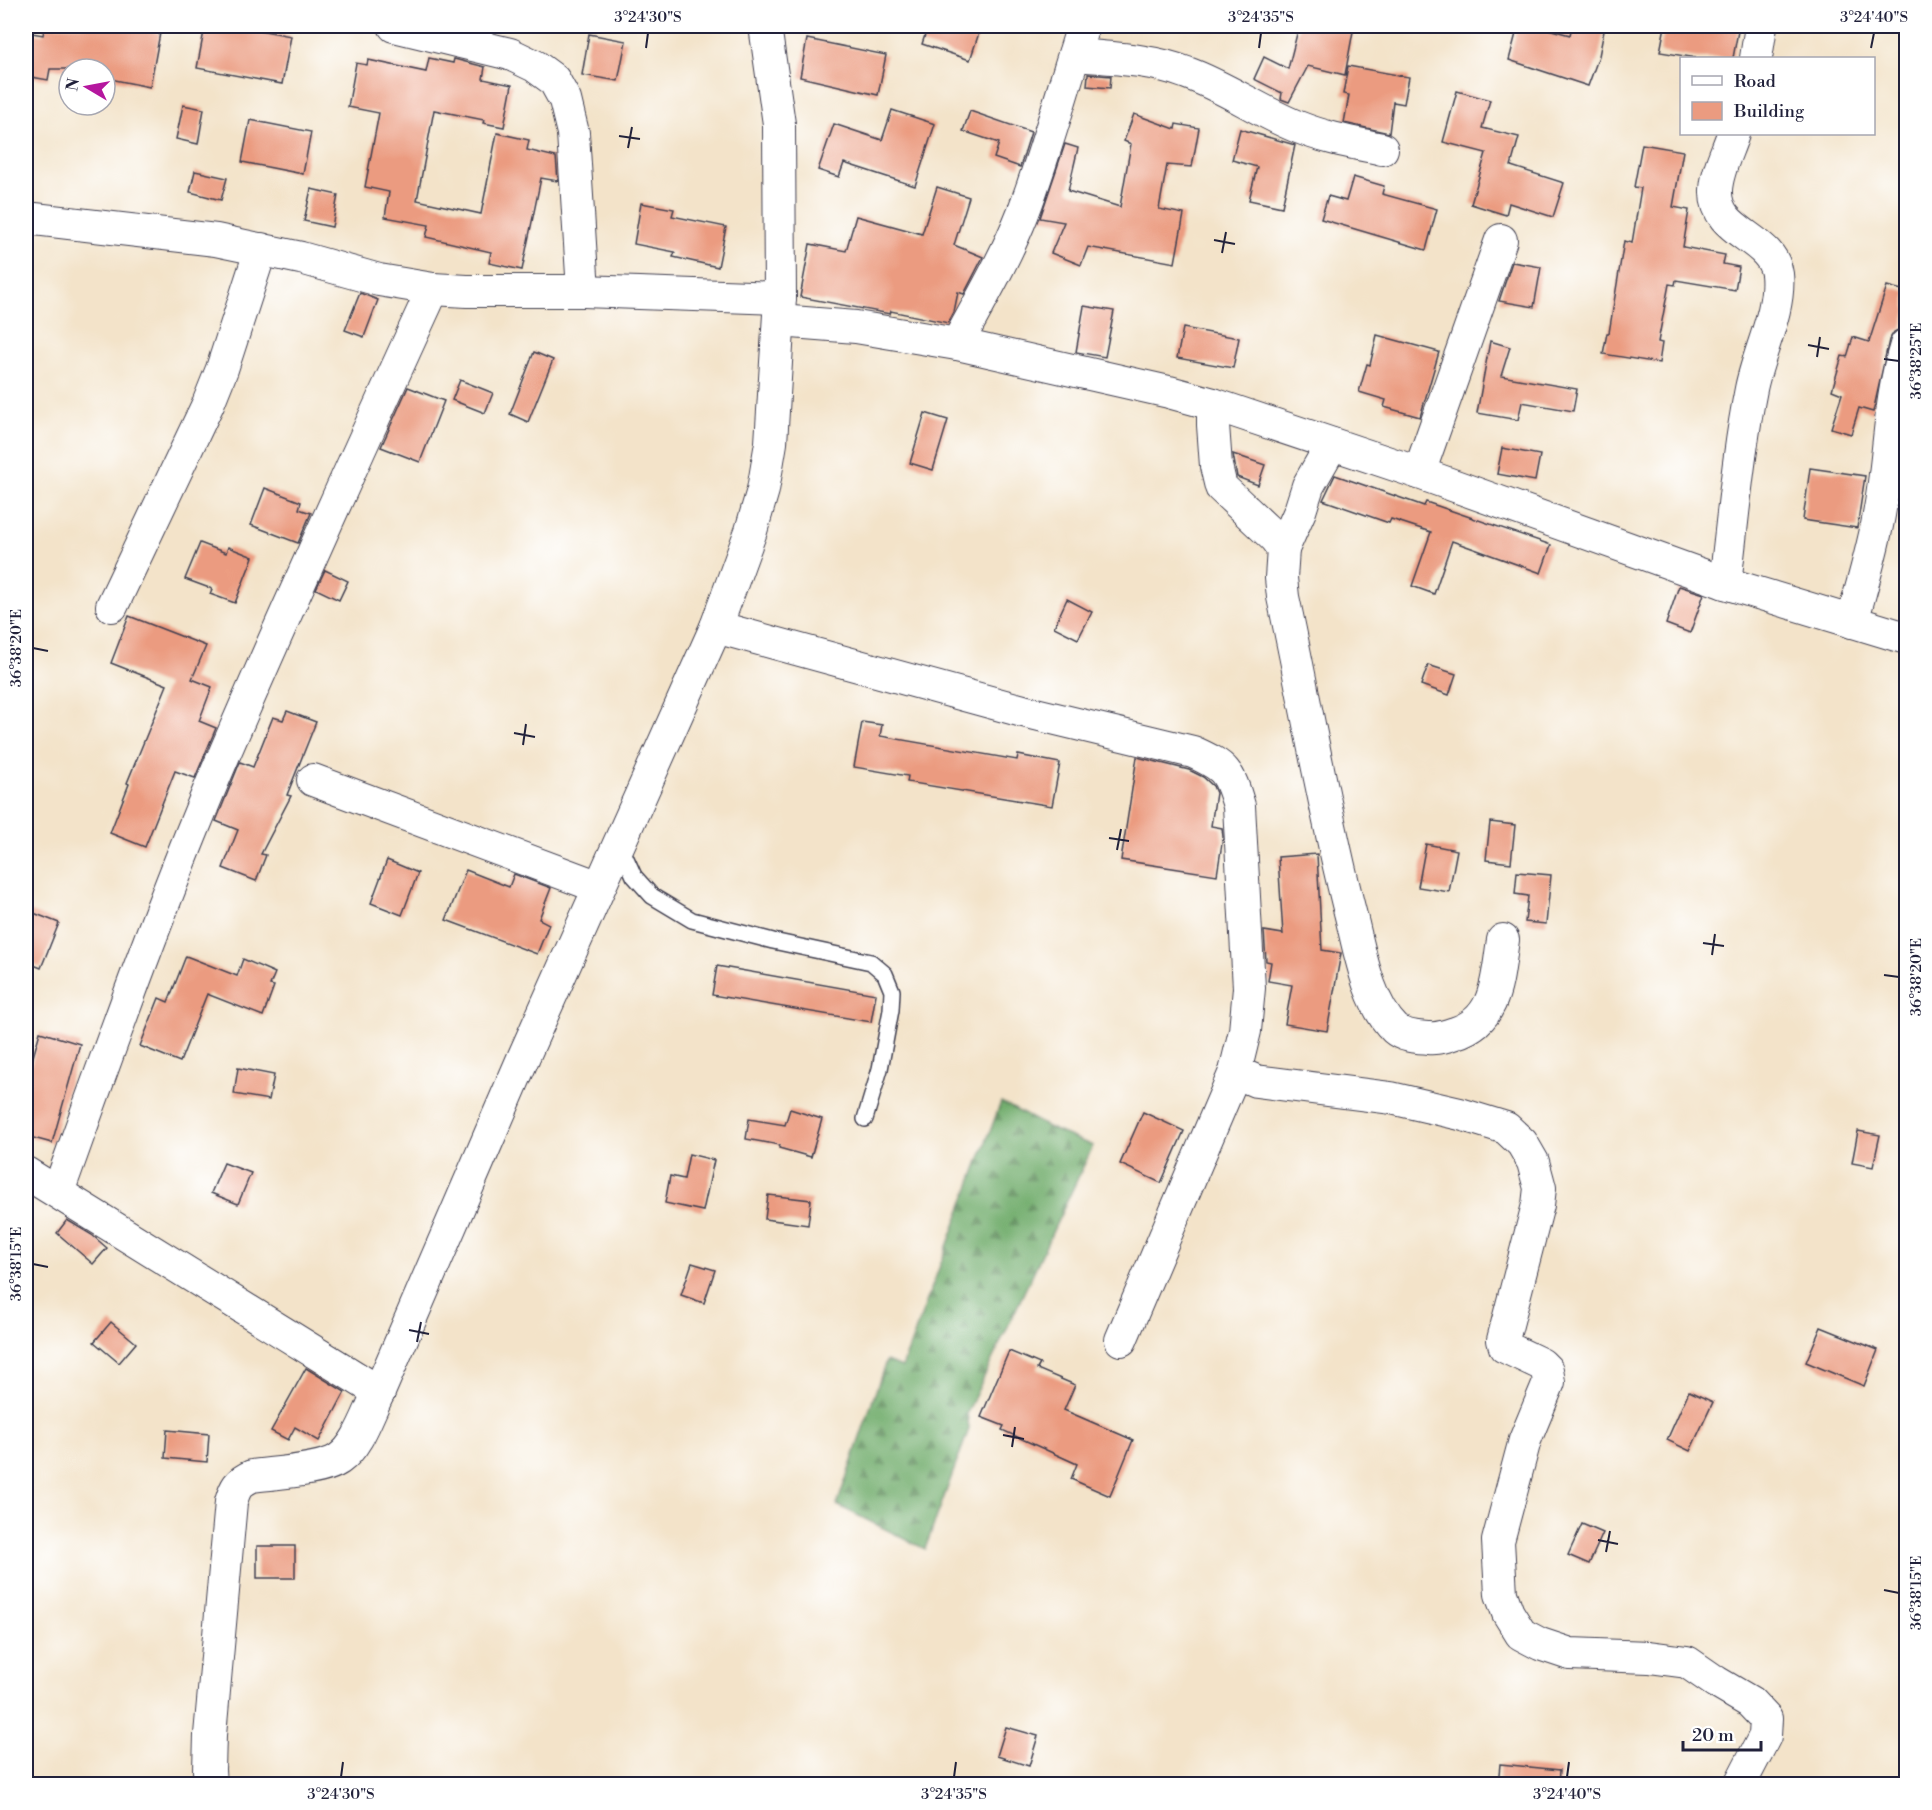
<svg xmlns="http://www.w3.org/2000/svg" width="1932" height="1810" viewBox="0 0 1932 1810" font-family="'Libre Bodoni',serif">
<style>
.forest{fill:url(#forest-firs);stroke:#4a6854;stroke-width:1.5}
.building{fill:#eb9b80}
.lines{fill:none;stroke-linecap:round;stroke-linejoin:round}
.lane-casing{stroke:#413f50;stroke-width:18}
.street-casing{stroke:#413f50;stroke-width:34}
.lane{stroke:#fff;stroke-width:15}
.street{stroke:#fff;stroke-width:32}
.ticks{fill:none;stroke:#22223b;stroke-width:2}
.neatline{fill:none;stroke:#22223b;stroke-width:2}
.ticks-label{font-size:15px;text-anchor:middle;fill:#22223b}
</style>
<defs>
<pattern id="forest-firs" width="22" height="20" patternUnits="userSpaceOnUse" patternTransform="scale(1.5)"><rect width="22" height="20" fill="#73ae6e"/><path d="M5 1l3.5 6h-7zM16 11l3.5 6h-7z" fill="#5e8d5c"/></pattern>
</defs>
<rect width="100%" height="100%" fill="#fff"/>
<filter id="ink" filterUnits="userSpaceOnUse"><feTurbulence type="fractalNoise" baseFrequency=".0167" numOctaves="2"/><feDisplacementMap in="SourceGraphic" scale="12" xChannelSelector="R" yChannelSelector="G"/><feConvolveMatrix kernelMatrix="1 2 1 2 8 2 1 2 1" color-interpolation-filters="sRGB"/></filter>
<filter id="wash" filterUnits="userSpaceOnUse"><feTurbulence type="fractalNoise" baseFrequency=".008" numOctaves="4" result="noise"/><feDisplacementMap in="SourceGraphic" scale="24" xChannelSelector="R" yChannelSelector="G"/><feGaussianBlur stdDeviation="1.35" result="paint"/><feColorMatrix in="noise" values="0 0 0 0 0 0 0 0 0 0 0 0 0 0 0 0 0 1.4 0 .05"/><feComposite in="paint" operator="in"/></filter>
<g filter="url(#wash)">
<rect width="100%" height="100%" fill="#f3e3c9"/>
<polygon class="forest" points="1001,1102 1049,1128 1093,1146 967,1413 969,1429 925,1549 837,1505 886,1361 902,1367"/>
<g id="blocks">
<g class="building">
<polygon points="45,26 124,26 160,33 150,87 105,78 105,69 50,69 48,80 26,76 26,32 43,35"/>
<polygon points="205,26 237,26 291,36 282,84 197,68"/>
<polygon points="928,26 957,26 979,33 970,60 922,44"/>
<polygon points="1299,26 1354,26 1345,75 1308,66 1289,102 1281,99 1282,93 1254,79 1264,57 1288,69"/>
<polygon points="1518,26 1537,26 1570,35 1572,26 1605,26 1599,56 1588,86 1509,60"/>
<polygon points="1665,26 1739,26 1733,58 1697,58 1660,52"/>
<polygon points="589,34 626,41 618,81 582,75"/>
<polygon points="807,39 886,55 878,95 800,77"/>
<polygon points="429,58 453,63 454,59 485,67 483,79 512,85 504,127 483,123 484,120 434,110 417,200 481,214 497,133 529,140 527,150 556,157 558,181 541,178 522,270 489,263 491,252 426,237 429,225 385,217 389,192 365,187 379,113 348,107 356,63 367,65 368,60 426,72"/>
<polygon points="1348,66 1409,77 1404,104 1393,102 1389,133 1344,123 1349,95 1343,94"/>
<polygon points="1088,74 1111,76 1110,88 1087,86"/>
<polygon points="1457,91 1490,100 1482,128 1519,137 1511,166 1564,183 1553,217 1509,203 1506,215 1471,204 1486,153 1443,142"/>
<polygon points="183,105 204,109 198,144 176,139"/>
<polygon points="892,110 935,124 915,186 844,163 839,177 818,170 834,124 882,140"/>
<polygon points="970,111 1031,132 1020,167 994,158 999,143 963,131"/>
<polygon points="1134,114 1175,129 1176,124 1199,128 1192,167 1167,165 1159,209 1184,214 1175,263 1088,247 1081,265 1051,253 1064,222 1040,218 1065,144 1078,148 1068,191 1120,207 1131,144 1124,141"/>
<polygon points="250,120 311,132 303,174 242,162"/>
<polygon points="1240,129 1295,145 1282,207 1249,200 1257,167 1232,160"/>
<polygon points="1642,144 1683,151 1673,207 1689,210 1683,247 1725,255 1723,264 1739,267 1735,290 1676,280 1675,285 1669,284 1658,342 1662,343 1659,363 1603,354 1607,333 1609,333 1624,241 1632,243 1641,188 1634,187"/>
<polygon points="195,171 227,178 221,200 190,192"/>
<polygon points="1353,177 1384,186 1382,194 1437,209 1426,250 1321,219 1328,196 1346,201"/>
<polygon points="937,187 969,197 954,245 983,257 964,294 958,292 954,312 948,323 891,311 890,314 800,297 810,244 846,251 856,216 922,234"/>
<polygon points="311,189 338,195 332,227 304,221"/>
<polygon points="641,203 674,209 672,216 726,227 718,267 673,257 675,252 634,244"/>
<polygon points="1512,262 1541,267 1534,307 1499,301"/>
<polygon points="1887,286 1906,291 1906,312 1902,328 1894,332 1889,340 1873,412 1859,408 1851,434 1831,428 1842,394 1832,390 1842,356 1847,357 1853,337 1869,342"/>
<polygon points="360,293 378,300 364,337 345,330"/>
<polygon points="1084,306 1114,311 1105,357 1076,352"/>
<polygon points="1183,328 1239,338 1233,368 1177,358"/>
<polygon points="1377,335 1439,352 1420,417 1384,407 1386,400 1359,392 1367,364 1370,365"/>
<polygon points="1490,341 1510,347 1501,376 1577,389 1573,411 1522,402 1518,420 1477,413"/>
<polygon points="534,352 553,360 528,422 510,414"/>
<polygon points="460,380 493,393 485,413 452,400"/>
<polygon points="408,387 444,401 420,462 381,447"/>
<polygon points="925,413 948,420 933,470 910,463"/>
<polygon points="1502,448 1540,455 1535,481 1497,474"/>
<polygon points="1233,454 1265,465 1258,485 1237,477"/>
<polygon points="1810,468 1865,476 1857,528 1803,520"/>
<polygon points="1335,475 1424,506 1426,502 1551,545 1541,573 1452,541 1434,594 1412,586 1431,532 1391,519 1389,523 1323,500"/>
<polygon points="265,488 301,502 299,509 311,513 298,543 251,525"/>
<polygon points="200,543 226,553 228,547 253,557 235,603 210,594 212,589 185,579"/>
<polygon points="325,570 348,581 339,600 316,589"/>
<polygon points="1679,586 1704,594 1690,633 1666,624"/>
<polygon points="1067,599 1092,612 1078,639 1054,627"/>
<polygon points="129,616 206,646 192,679 212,687 199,721 216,728 195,778 175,771 145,847 110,833 129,784 127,783 167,685 111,663"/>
<polygon points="1428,665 1456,674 1449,695 1421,685"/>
<polygon points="287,711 316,722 287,795 291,796 261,854 266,855 256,881 223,868 238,830 216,821 240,762 253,767 273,717 283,720"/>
<polygon points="862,722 882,725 880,736 1017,760 1018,755 1060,763 1052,806 907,782 908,776 854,767"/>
<polygon points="1137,757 1189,770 1203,777 1213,786 1216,793 1211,826 1222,828 1223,837 1217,875 1121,860"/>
<polygon points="1490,822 1515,825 1511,863 1486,860"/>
<polygon points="1426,844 1457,850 1449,892 1418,887"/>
<polygon points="1317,854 1322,950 1341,953 1327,1031 1285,1024 1292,985 1268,981 1271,962 1266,961 1264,931 1283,934 1278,857"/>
<polygon points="387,860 418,873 402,915 371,903"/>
<polygon points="466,870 509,887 514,874 551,888 539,919 549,924 537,954 446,920"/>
<polygon points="1517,872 1551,875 1546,924 1525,922 1528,896 1515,894"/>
<polygon points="26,910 59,923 41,968 26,962"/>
<polygon points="186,956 237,976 243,959 275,973 270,985 274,986 263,1016 207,994 180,1062 140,1046 159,998 168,1002"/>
<polygon points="717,966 876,994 871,1022 712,995"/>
<polygon points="40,1032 80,1044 52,1143 26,1136 26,1082"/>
<polygon points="238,1068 274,1075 269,1100 234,1094"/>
<polygon points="790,1109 822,1119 811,1157 779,1148 780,1145 746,1139 749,1119 785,1125"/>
<polygon points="1143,1112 1184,1131 1161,1183 1120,1164"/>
<polygon points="1858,1131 1880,1135 1873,1167 1852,1163"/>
<polygon points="689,1154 714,1160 703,1211 665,1203 670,1176 684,1179"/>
<polygon points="224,1163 251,1173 238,1204 211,1193"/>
<polygon points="768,1195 811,1200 808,1225 765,1219"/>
<polygon points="67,1220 92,1235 107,1248 93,1264 57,1233"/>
<polygon points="692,1263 715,1270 704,1303 681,1295"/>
<polygon points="111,1322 136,1343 119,1363 94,1342"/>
<polygon points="1821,1327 1878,1350 1864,1386 1806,1362"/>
<polygon points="1009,1351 1040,1364 1037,1369 1075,1385 1064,1410 1133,1440 1110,1496 1071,1479 1077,1464 1002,1430 1004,1426 981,1417"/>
<polygon points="306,1368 345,1392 319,1441 295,1427 288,1440 271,1431"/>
<polygon points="1689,1391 1713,1402 1690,1451 1667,1440"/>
<polygon points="167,1430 209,1434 207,1462 165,1458"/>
<polygon points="1582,1524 1603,1533 1589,1564 1568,1555"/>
<rect x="257" y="1546" width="38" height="32"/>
<polygon points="1006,1727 1038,1736 1029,1766 997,1756"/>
<polygon points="1500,1764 1560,1770 1559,1785 1498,1785"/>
</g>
</g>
</g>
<g filter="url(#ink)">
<use href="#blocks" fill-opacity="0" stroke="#413f50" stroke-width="1.5"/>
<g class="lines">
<defs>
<polyline id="lane" points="620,845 634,876 652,896 692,920 773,941 871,962 885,974 892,991 891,1010 880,1069 865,1119"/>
<g id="street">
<polyline points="394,26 510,54 535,66 554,80 565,100 573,133 583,291"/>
<path d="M1074,55C1111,58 1151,59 1187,73C1226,87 1260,112 1298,127C1325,138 1354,143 1382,149"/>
<polyline points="1756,58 1761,26"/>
<polyline points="26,218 216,240 301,258 379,280 433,289 467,291 583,291 780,298"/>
<polyline points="779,321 856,327 957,344 1169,392 1213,404 1419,473 1725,583 1906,638"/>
<path d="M957,344C980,301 1005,259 1023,213C1046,152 1063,88 1083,26"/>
<path d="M1213,404V425L1216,466L1221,487L1275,538L1283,549L1281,578L1283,597C1306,703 1324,811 1351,916C1360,952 1368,1003 1395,1029C1404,1037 1418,1037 1429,1038C1438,1039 1447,1036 1455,1033C1498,1020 1497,977 1503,940"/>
<polyline points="1419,473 1501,240"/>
<polyline points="1283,549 1300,511 1308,486 1332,444"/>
<path d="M1725,583C1733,519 1738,453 1751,389C1758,353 1781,310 1777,274C1772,236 1714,234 1716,190C1717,171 1727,152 1733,134"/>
<polyline points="112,606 208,404 222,369 261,249"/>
<path d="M1852,622C1862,585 1874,547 1880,509C1890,454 1889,399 1906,345"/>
<path d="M716,627L1023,711L1193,752C1226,767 1229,771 1239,806L1249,988L1245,1031L1235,1072L1121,1340"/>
<polyline points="313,780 599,887"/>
<polyline points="1235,1072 1256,1081 1391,1098 1460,1114 1506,1128 1522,1143 1533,1162 1540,1188 1538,1205 1503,1340 1505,1347 1541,1364 1547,1370 1549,1382 1525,1440 1498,1541 1501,1594 1508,1613 1521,1634 1540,1644 1570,1654 1649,1657 1687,1662 1716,1682 1750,1702 1766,1719 1765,1736 1740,1784"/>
<polyline points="26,1173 379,1392"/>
<path d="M58,1192C109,1050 159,908 218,769C287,608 360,448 433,289"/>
<path d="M210,1784L209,1770L210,1735L231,1502C235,1488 238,1482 252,1476C273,1473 322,1471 339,1459C359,1445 368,1413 379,1392L524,1056L716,627L751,531L763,490L771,443L780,298L779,124L765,26"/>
</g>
</defs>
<use href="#lane" class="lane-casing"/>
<use href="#street" class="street-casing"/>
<use href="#lane" class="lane"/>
<use href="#street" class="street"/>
</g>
</g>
<path class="ticks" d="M646,48L648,33M1259,48L1261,33M1871,48L1874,33M619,136L640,139M628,148L632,127M1214,240L1235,244M1222,253L1226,232M1808,345L1829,349M1817,357L1820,337M1884,359L1899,361M33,648L48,651M514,733L535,737M523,745L526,724M1109,838L1129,841M1117,850L1121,829M1703,943L1724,946M1712,955L1715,934M1884,975L1899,977M33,1264L48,1267M409,1330L429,1334M417,1342L421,1322M1003,1435L1024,1439M1012,1447L1015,1427M1598,1540L1618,1544M1606,1552L1610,1531M1884,1590L1899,1593M341,1777L343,1762M954,1777L956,1762M1567,1777L1569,1762"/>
<rect width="1932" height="1810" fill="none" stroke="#fff" stroke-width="66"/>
<rect x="1680" y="57" width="195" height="78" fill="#ffffff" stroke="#a7a7b1" stroke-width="1.5"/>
<rect x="1692" y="76" width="30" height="9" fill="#ffffff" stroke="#a7a7b1" stroke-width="1.5"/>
<text x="1734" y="87" font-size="18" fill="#22223b">Road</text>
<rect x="1692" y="102" width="30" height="18" fill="#eb9b80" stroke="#a7a7b1" stroke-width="1.5"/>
<text x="1734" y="117" font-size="18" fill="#22223b">Building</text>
<g transform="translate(87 87) rotate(280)"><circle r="28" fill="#ffffff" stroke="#a7a7b1" stroke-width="1.5"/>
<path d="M0-4.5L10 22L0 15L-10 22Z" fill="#b5179e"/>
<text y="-9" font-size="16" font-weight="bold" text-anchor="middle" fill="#22223b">N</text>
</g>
<path d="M1683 1741v9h78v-9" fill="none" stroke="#22223b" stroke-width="3"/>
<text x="1692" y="1741" font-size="18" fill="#22223b" stroke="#ffffff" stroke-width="4.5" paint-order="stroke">20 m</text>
<rect x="33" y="33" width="1866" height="1744" class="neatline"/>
<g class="ticks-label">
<text x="648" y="22">3°24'30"S</text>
<text x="1261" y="22">3°24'35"S</text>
<text x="1874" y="22">3°24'40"S</text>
<text transform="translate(1916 361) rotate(-90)" y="5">36°38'25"E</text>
<text transform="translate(16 648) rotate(-90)" y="5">36°38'20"E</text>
<text transform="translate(1916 977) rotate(-90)" y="5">36°38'20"E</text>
<text transform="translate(16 1264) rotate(-90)" y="5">36°38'15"E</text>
<text transform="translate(1916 1593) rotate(-90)" y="5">36°38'15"E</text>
<text x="341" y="1799">3°24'30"S</text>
<text x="954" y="1799">3°24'35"S</text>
<text x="1567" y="1799">3°24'40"S</text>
</g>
</svg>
